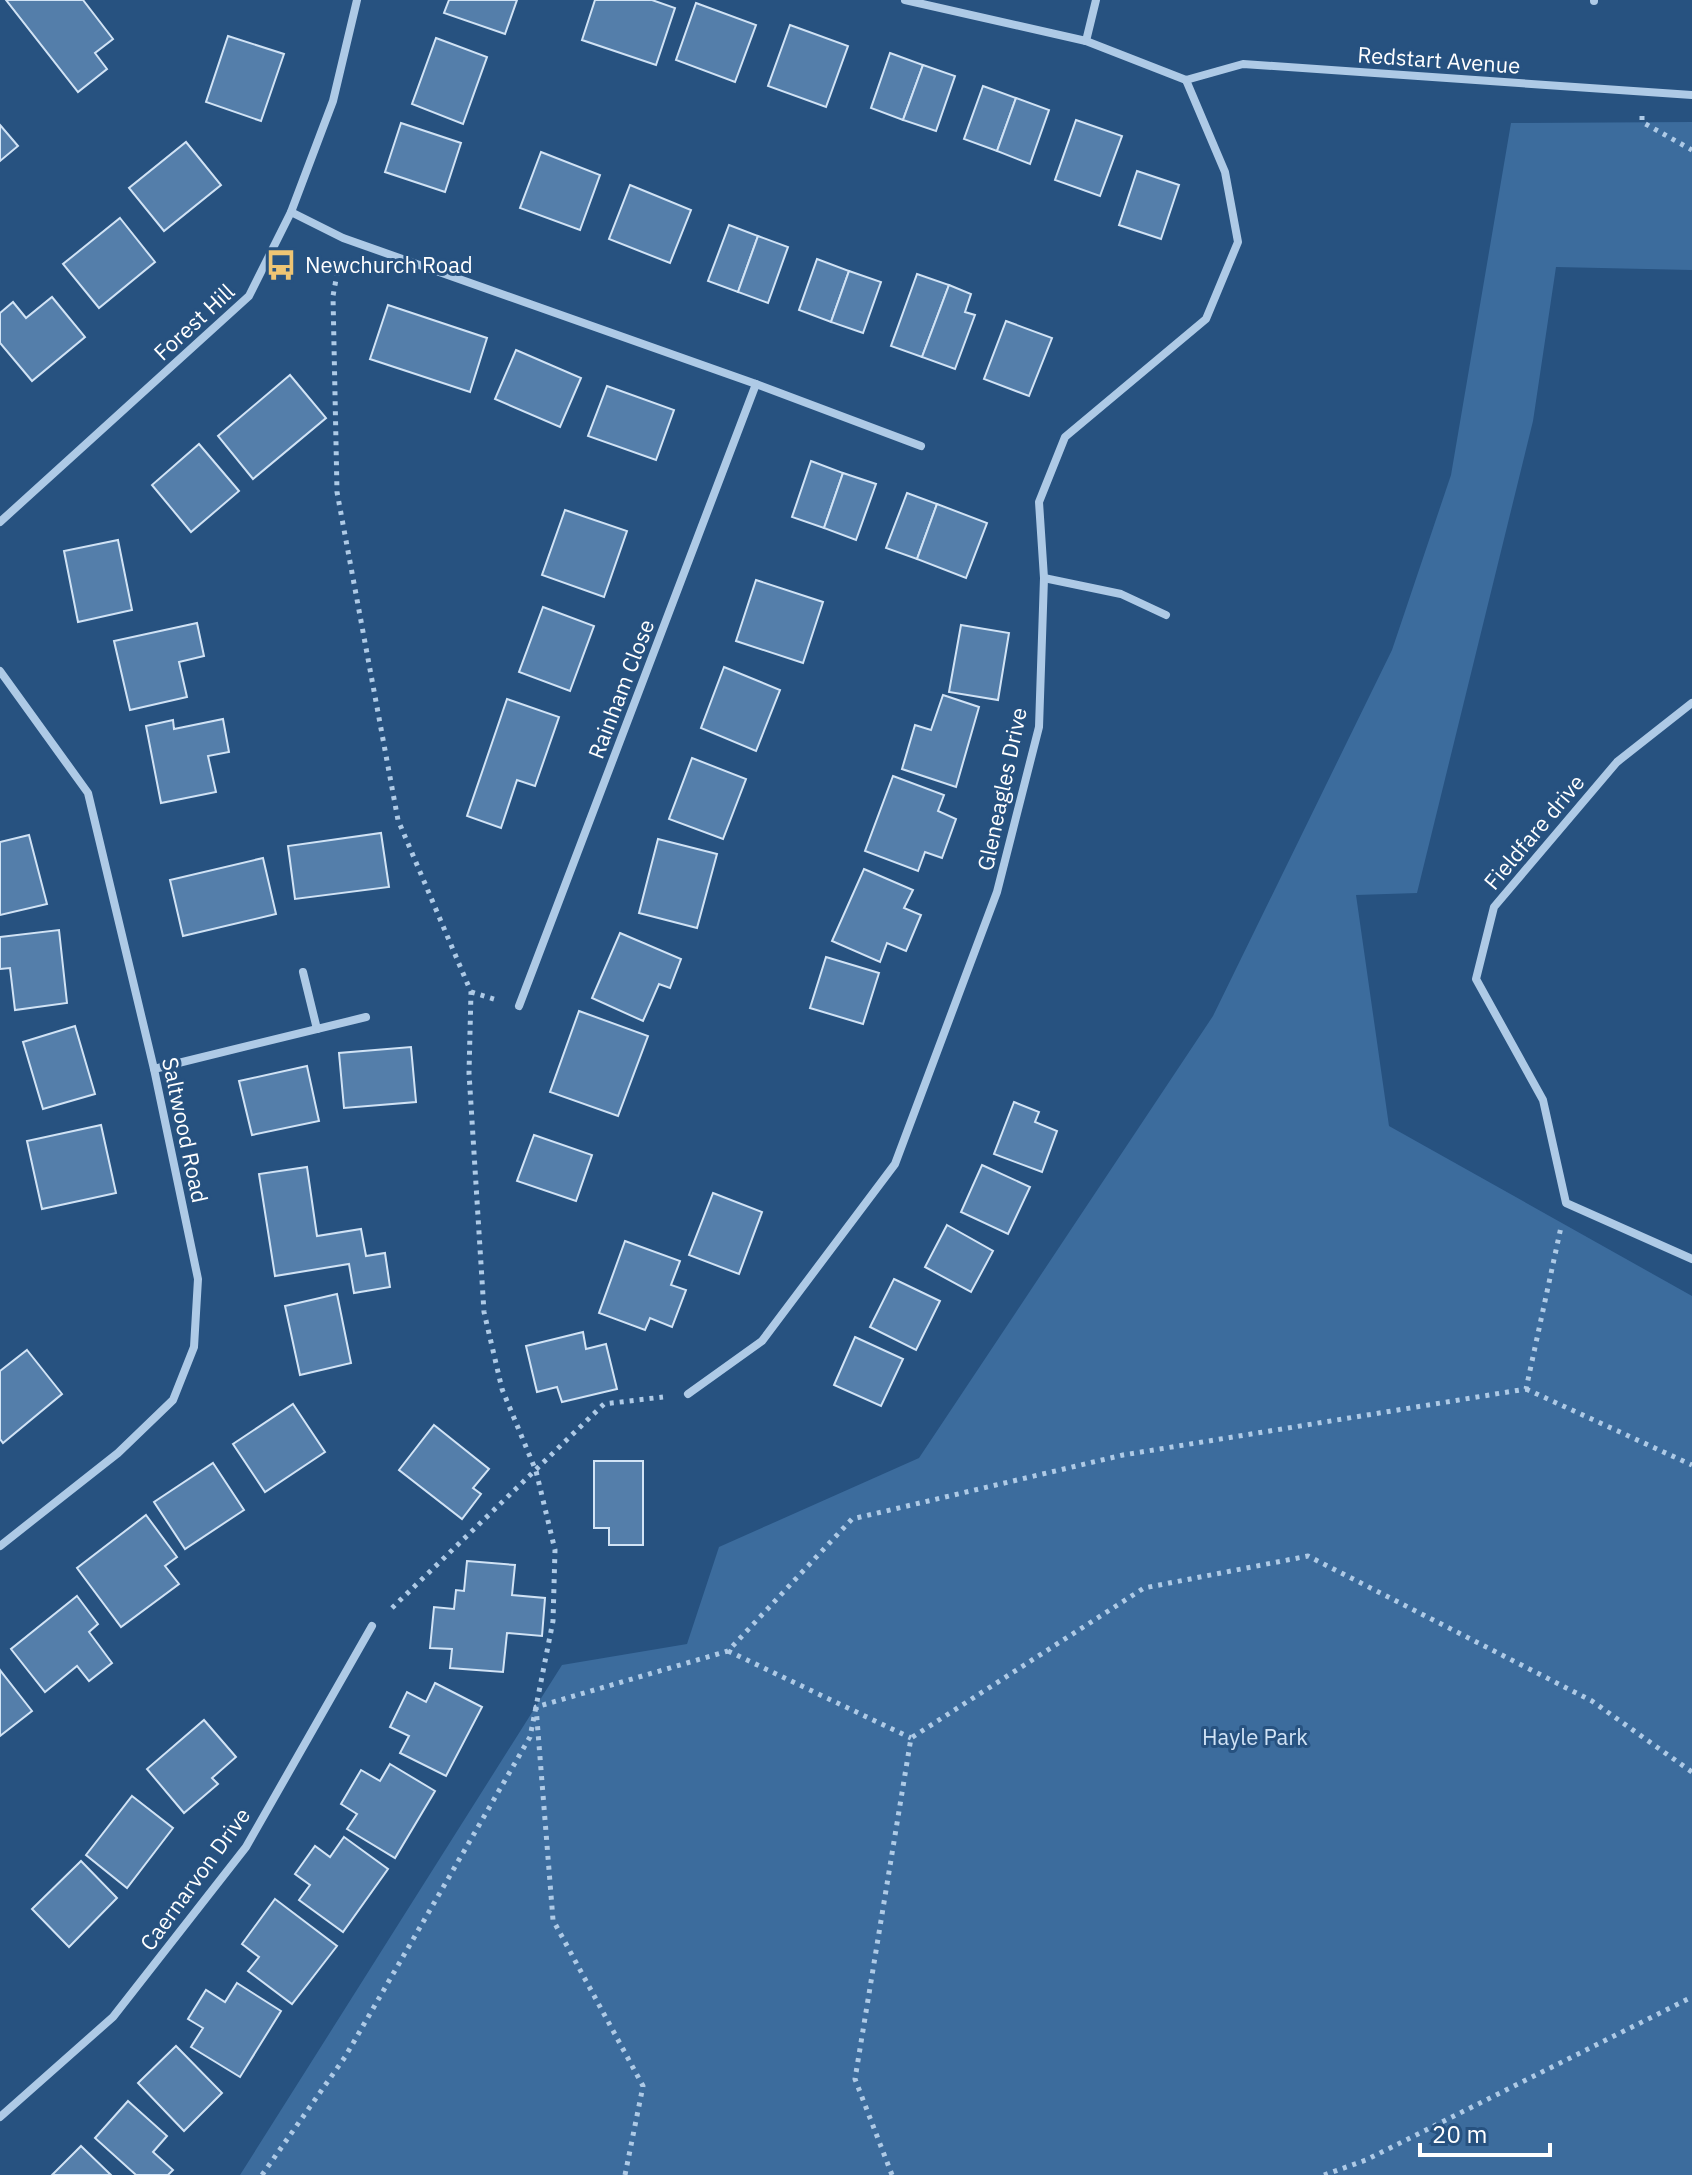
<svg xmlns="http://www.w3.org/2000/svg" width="1692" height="2175" viewBox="0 0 1692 2175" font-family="'IBM Plex Sans',sans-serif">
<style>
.green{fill:#3c6c9d}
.building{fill:#547eaa;stroke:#d1e3f5;stroke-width:2}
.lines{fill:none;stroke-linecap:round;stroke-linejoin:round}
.path{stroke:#aecae6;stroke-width:5;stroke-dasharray:4 6;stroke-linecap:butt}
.minor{stroke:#aecae6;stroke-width:8}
.labels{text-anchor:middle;stroke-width:6;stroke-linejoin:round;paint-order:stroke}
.street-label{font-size:22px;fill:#fff;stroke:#275280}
.poi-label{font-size:22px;fill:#fff;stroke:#275280;text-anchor:start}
.park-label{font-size:22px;fill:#d1e3f5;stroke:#275280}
</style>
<rect width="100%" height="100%" fill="#275280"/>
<polygon class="green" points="1692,122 1692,270 1556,267 1533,421 1417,893 1356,895 1389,1126 1692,1296 1692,2175 240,2175 562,1665 687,1644 719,1547 919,1458 1213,1016 1392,650 1451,475 1511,123"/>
<g class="building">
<polygon points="6,0 83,0 113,39 95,53 107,69 78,92"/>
<polygon points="449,0 517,0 505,34 444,13"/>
<polygon points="595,0 652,0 675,8 656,65 582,40"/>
<polygon points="696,3 756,25 735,82 676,60"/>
<polygon points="790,25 848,46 826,107 768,86"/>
<polygon points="228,36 284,54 261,121 206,102"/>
<polygon points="436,38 487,57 463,124 412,104"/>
<polygon points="890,53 923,65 903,120 871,108"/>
<polygon points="923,65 955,76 936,131 903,120"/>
<polygon points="983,86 1016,98 997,151 964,139"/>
<polygon points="1016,98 1049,110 1030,164 997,151"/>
<polygon points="1076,120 1122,136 1100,196 1055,180"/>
<polygon points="401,123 461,143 445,192 385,172"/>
<polygon points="0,125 18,146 0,161"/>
<polygon points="186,142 221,185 164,231 129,188"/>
<polygon points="541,152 600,175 580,230 520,208"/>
<polygon points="1137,171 1179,185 1161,239 1119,225"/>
<polygon points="630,185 691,210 670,263 609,239"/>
<polygon points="120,218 155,262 99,308 63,264"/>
<polygon points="729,225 758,236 738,292 708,281"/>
<polygon points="758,236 788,247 768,303 738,292"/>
<polygon points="817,259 849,271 831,322 799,310"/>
<polygon points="849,271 881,282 863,333 831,322"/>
<polygon points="917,274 949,285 922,357 891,346"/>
<polygon points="949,285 971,294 965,312 975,315 955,369 922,357"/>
<polygon points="52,297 85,337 32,381 0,343 0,313 13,302 26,318"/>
<polygon points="388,305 487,338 470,392 370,359"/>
<polygon points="1006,321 1052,338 1029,396 984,379"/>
<polygon points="516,350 581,378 560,427 495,399"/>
<polygon points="290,375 326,418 253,479 218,436"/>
<polygon points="607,386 674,410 656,460 588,436"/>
<polygon points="199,444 239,491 191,532 152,485"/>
<polygon points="811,461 843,473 824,528 792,517"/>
<polygon points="843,473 876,484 856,540 824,528"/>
<polygon points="907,493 937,504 917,559 886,548"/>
<polygon points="937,504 987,523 966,578 917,559"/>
<polygon points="565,510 627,531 604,597 542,575"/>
<polygon points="118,540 132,610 78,622 64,551"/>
<polygon points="756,580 823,602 803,663 736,641"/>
<polygon points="543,607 594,626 570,691 519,672"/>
<polygon points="197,623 204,656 179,662 187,697 130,710 114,641"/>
<polygon points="961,625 1009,633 998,700 949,692"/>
<polygon points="724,667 780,690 756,751 701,728"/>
<polygon points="943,695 979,707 956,787 902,769 915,725 931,730"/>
<polygon points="507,699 559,717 535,786 517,780 501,828 467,816"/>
<polygon points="223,719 229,752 208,756 216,792 161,803 146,726 173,720 174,729"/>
<polygon points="692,758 746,779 723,839 669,819"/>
<polygon points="893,776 944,795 938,811 956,819 942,858 925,852 918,871 865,851"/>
<polygon points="381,833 389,887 295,899 288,846"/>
<polygon points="29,835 47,904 0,915 0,842"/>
<polygon points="658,839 717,854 697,928 639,913"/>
<polygon points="263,858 276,914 183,936 170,880"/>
<polygon points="864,869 913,890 904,908 921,915 906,951 887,943 880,962 832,941"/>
<polygon points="59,930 67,1003 15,1010 10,968 0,969 0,937"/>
<polygon points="620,933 681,959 670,988 659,984 643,1021 592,998"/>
<polygon points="826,957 879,973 863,1024 810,1008"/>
<polygon points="579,1011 648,1036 618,1116 550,1092"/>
<polygon points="75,1026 95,1094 43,1109 23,1042"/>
<polygon points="411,1047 416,1102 344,1108 339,1053"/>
<polygon points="307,1066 319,1121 252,1135 239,1081"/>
<polygon points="1014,1102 1039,1112 1035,1122 1057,1131 1042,1172 994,1154"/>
<polygon points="101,1125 116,1193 42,1209 27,1141"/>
<polygon points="534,1135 592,1155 576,1201 517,1181"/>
<polygon points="982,1165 1030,1187 1008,1234 961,1212"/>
<polygon points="307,1167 317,1236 361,1229 366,1256 385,1253 390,1287 354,1293 349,1264 275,1276 259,1174"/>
<polygon points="713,1193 762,1212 739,1274 689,1255"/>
<polygon points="947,1225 993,1251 971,1292 925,1267"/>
<polygon points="625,1241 680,1261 671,1285 686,1290 672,1327 650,1318 645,1330 599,1313"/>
<polygon points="894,1279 940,1301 916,1350 870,1327"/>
<polygon points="337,1294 351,1363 300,1375 285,1306"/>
<polygon points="583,1332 586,1349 606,1344 617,1389 562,1402 557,1387 537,1392 526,1346"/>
<polygon points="855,1337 903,1359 881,1406 834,1385"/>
<polygon points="27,1350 62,1394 3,1443 0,1439 0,1371"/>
<polygon points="293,1404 325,1452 265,1492 233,1444"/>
<polygon points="434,1425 489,1469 473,1488 481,1494 462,1519 399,1470"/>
<polygon points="594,1461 643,1461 643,1545 609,1545 609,1528 594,1528"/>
<polygon points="213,1463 244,1510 185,1549 154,1502"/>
<polygon points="146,1515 177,1557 165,1566 179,1584 121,1627 77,1568"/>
<polygon points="467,1561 515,1565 512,1595 545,1598 542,1636 507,1633 503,1672 450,1668 452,1649 430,1648 434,1607 454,1609 456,1590 464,1591"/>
<polygon points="77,1596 98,1624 89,1632 112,1663 89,1681 77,1666 45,1692 11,1649"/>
<polygon points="0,1670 32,1711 0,1736"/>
<polygon points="435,1683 482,1707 446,1776 400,1753 409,1736 390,1727 407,1692 426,1702"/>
<polygon points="204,1720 236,1757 212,1778 218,1784 184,1813 147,1769"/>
<polygon points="390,1764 435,1791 395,1858 347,1829 357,1814 341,1804 361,1770 380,1781"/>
<polygon points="132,1796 173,1828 127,1888 86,1855"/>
<polygon points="344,1837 388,1869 343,1932 299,1900 310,1885 295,1874 315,1846 330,1857"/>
<polygon points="81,1861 117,1898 69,1947 32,1909"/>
<polygon points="275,1899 337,1946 292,2004 248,1971 259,1957 242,1944"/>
<polygon points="237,1983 281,2011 240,2077 191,2047 203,2028 188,2019 206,1990 225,2002"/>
<polygon points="176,2046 222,2093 184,2131 138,2083"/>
<polygon points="128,2101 167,2136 153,2152 173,2170 168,2175 136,2175 95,2138"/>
<polygon points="81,2146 111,2175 52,2175"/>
</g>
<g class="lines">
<g class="path">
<polyline points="1642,116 1642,122 1692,150"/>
<polyline points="471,992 497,1000"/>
<polyline points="1526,1389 1692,1465"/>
<polyline points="392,1608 604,1404 663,1397"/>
<polyline points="728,1651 911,1738"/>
<polyline points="262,2175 345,2057 530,1737 553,1621 555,1550 536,1471 502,1389 484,1312 469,1073 471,992 398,820 337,492 333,296 339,263"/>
<polyline points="625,2175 643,2086 553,1920 536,1707 728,1651 852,1519 1123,1455 1526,1389 1561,1227"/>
<polyline points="892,2175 855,2079 911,1738 1144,1588 1308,1556 1592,1701 1692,1772"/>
<polyline points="1324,2175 1366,2160 1692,1997"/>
</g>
<g class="minor">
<polyline points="905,0 1086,41 1186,80"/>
<polyline points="1594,1 1594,0"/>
<polyline points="1086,41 1096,0"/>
<polyline points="1186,80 1243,64 1692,95"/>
<polyline points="291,212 343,238 756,384 921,446"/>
<polyline points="0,522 249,296 291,212 333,101 357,0"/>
<polyline points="1044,578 1121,594 1166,615"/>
<polyline points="0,671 88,793 154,1069 198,1279 194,1347 173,1400 118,1453 0,1546"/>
<polyline points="1692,703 1617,762 1494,907 1476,979 1543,1100 1566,1203 1692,1259"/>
<polyline points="303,972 317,1029"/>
<polyline points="519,1006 756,384"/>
<polyline points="154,1069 366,1017"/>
<polyline points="688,1394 762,1341 895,1164 997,892 1039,727 1044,578 1039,502 1065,437 1206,319 1238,242 1225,172 1186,80"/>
<polyline points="0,2117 113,2017 246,1847 372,1626"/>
</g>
</g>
<defs>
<symbol id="bus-bare" viewBox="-9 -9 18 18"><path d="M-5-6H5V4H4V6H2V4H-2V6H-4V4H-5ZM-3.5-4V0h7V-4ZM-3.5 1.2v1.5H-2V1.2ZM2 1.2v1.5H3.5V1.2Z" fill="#eec574" stroke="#275280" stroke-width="2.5" paint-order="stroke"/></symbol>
</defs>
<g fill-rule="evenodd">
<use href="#bus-bare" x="259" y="243" width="44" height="44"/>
</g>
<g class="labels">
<g class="street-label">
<text transform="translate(1439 60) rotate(4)" y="8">Redstart Avenue</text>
<text transform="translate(194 322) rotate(-43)" y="8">Forest Hill</text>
<text transform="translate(621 689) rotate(-69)" y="8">Rainham Close</text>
<text transform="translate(1002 789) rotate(-78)" y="8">Gleneagles Drive</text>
<text transform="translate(1534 832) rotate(-50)" y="8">Fieldfare drive</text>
<text transform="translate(185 1130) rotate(78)" y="8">Saltwood Road</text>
<text transform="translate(195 1879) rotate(-54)" y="8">Caernarvon Drive</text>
</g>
<g class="poi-label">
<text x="305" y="273">Newchurch Road</text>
</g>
<g class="park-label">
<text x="1255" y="1745">Hayle Park</text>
</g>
</g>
<path d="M1420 2143v12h130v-12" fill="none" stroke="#ffffff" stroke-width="4"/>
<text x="1432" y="2143" font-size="24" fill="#ffffff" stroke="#275280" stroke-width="6" paint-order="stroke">20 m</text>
</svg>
